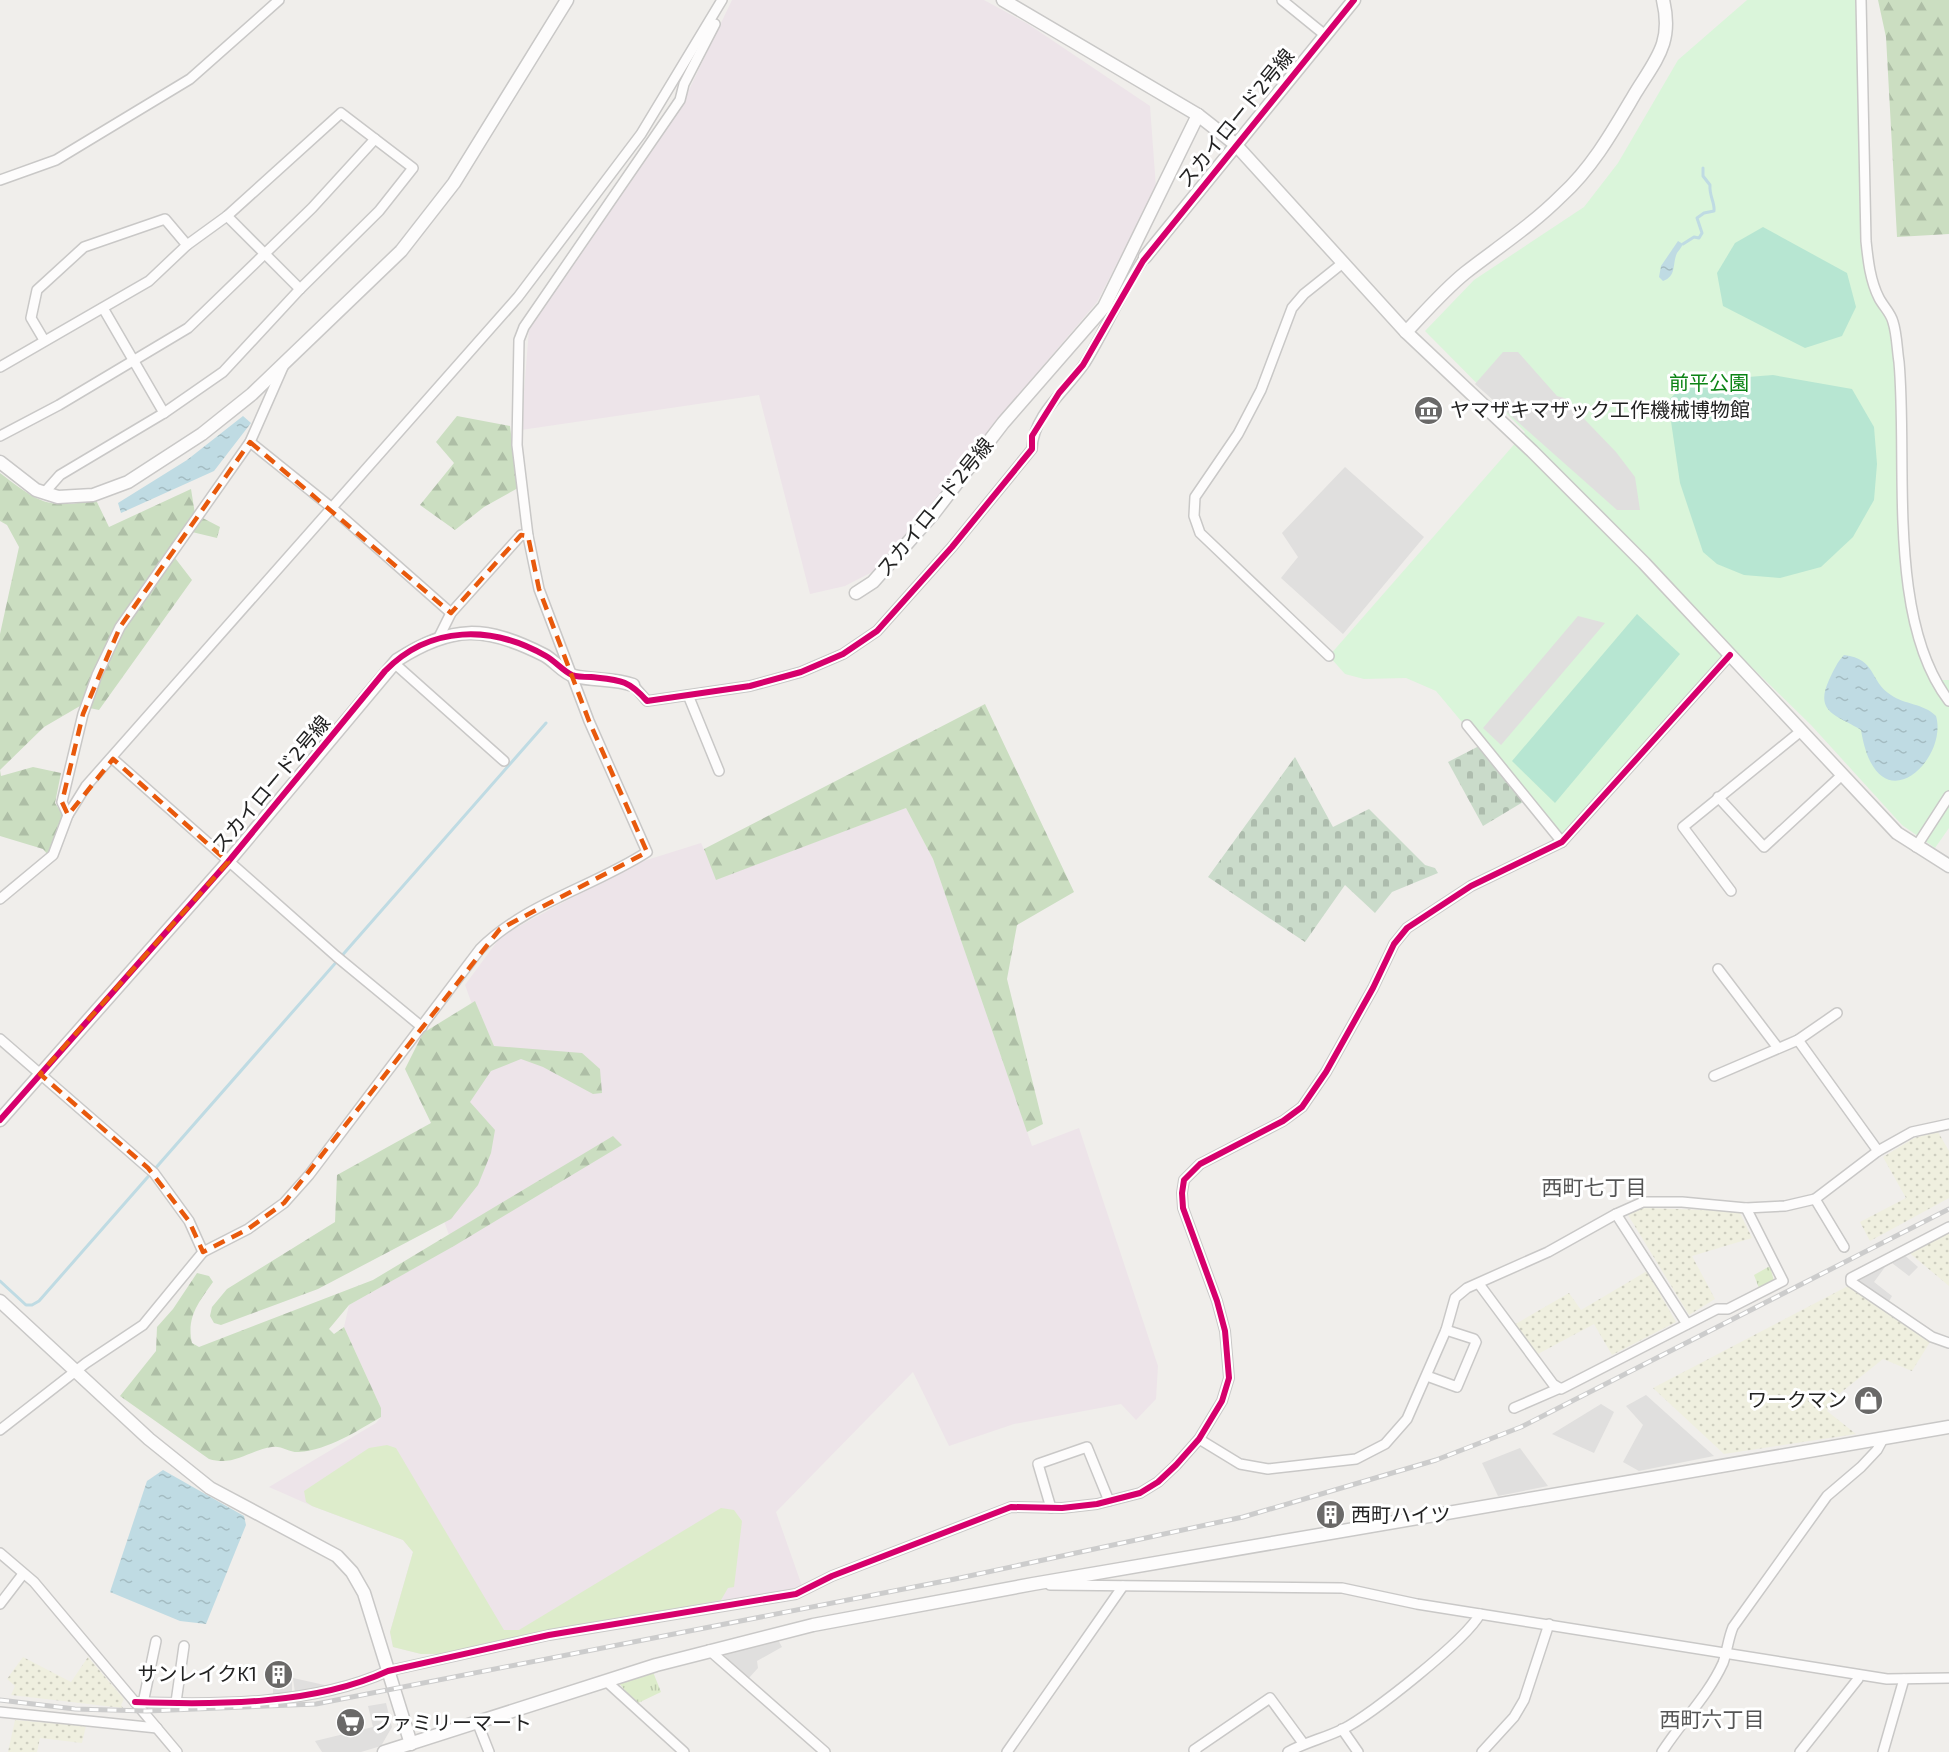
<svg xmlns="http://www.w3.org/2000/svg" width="1949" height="1752" viewBox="0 0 1949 1752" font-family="'Exo 2','Noto Sans JP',sans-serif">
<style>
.industrial{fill:#ede4e9}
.farmland{fill:url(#farmland-dots)}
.grass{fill:url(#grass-tufts)}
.forest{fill:url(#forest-firs)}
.cemetery{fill:url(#cemetery-stones)}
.park{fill:#daf5da}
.garden{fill:#ddeccb}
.pitch{fill:#b7e6d2}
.parking{fill:#e0dfde}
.water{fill:url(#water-ripples)}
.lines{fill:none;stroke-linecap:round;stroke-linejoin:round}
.stream{stroke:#bfdbe3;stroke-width:3}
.minor-casing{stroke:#c9c8c7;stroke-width:12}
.tertiary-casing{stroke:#c9c8c7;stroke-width:15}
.minor{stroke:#fdfcfc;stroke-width:9}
.tertiary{stroke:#fdfcfc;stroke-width:12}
.rail-casing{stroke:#ccc;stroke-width:5}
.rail{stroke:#fff;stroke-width:3;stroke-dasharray:9;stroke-linecap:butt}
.cycleway-casing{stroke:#fff;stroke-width:10}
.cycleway{stroke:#d6006c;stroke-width:6}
.marked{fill:none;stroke:#e8590c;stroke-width:4.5;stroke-dasharray:12 8;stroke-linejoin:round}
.labels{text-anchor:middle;stroke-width:6;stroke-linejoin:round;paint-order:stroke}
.street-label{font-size:20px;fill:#222;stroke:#fff}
.park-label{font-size:20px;fill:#0c8416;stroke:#fff}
.poi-label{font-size:20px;fill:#222;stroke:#fff;text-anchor:start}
.neighbourhood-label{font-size:21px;fill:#555;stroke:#fff}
</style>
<defs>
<pattern id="farmland-dots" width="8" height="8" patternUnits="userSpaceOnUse" patternTransform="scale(1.5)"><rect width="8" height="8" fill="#efefdf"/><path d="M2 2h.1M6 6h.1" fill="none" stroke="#cdcdbf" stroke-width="1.8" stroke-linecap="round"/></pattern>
<pattern id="grass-tufts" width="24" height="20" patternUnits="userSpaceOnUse" patternTransform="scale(1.5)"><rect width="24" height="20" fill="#ddeccb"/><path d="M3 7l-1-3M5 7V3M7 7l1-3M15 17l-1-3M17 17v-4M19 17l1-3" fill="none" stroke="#bdcaae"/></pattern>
<pattern id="forest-firs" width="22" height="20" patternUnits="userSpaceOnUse" patternTransform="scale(1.5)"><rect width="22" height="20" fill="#cbdec1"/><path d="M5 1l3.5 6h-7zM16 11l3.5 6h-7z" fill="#aebea6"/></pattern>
<pattern id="cemetery-stones" width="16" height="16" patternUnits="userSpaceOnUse" patternTransform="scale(1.5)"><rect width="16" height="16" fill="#cadbca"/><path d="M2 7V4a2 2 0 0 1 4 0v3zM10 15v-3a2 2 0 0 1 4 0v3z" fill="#adbcad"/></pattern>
<pattern id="water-ripples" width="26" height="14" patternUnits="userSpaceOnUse" patternTransform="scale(1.5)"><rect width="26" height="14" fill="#bfdbe3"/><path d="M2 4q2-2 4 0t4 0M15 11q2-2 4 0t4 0" fill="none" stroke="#a4bcc2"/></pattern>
</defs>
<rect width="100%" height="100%" fill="#f0eeeb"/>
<g class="industrial">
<polygon points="732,0 984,0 1028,24 1150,106 1156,188 1097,302 1009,406 929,512 874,571 845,586 810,594 759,395 521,430 529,329 686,96"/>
<polygon points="906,808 933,859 1032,1146 1079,1128 1158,1366 1156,1399 1136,1420 1121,1404 1014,1424 949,1446 913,1372 776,1512 802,1586 773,1595 421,1654 393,1647 390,1632 413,1552 403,1540 312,1506 269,1487 376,1423 381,1417 381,1408 344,1327 349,1305 453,1246 444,1221 462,1099 492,1059 465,985 501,936 634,864 701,843 717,879"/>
</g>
<g class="farmland">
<polygon points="1938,1132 1949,1151 1949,1198 1870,1241 1860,1222 1906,1198 1883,1157 1914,1138"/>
<polygon points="1642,1208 1739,1211 1752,1238 1692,1256 1715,1299 1689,1315 1628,1215"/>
<polygon points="1949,1228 1949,1286 1906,1250"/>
<polygon points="1647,1271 1676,1322 1612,1355 1594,1324 1536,1355 1512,1326 1569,1293 1581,1310"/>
<polygon points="1848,1286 1930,1342 1912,1371 1883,1359 1839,1394 1827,1411 1856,1434 1724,1454 1653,1388"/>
<polygon points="23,1657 71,1682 88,1657 124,1699 121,1705 123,1708 11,1695 15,1686 7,1679"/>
<polygon points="15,1720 86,1726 82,1743 40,1738 37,1752 8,1752"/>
</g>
<g class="grass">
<polygon points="1770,1266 1774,1281 1759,1288 1754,1275"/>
<polygon points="653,1672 661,1692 636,1704 619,1683"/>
</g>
<g class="forest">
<polygon points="1878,0 1949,0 1949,234 1897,237 1886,37"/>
<polygon points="457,416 510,426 518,488 484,507 455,530 420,505 454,463 436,442"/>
<path d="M0,473C38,502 47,510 96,500L109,527L191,489L195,514L220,527L217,538L192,532L175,558L192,580L99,710L80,706L44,727L0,770L1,776L33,767L61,773L55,803L63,815L48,855L43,849L0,836V634L19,547L7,525L0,521Z"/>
<polygon points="985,704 1074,892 1017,925 1007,979 1043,1124 1027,1132 933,859 906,808 716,880 704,849"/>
<polygon points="475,1001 494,1046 582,1053 600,1069 602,1093 593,1094 543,1067 521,1059 491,1071 470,1102 495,1130 491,1153 478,1185 451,1219 318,1289 221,1325 214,1323 210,1316 212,1307 227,1289 335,1222 337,1175 431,1123 405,1069 423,1033"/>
<path d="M613,1136L622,1145L454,1246L349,1305L329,1329L334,1334L344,1327L381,1408V1417C357,1431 328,1450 299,1452C290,1453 281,1445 272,1447C249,1450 234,1467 209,1459L120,1396L156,1351L157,1327L173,1309L197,1273L209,1276L213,1282C199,1302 186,1317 192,1343L199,1347L373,1280Z"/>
</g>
<g class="cemetery">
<polygon points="1481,745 1523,802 1483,826 1448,762"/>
<polygon points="1295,757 1333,827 1369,809 1425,865 1435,868 1438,873 1392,892 1375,913 1345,885 1305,942 1208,877"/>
</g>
<polygon class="park" points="1747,0 1860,0 1870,274 1893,321 1905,544 1913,617 1933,680 1949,680 1949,828 1935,848 1902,825 1811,725 1730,646 1562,842 1436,691 1406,678 1364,679 1345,674 1329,656 1525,432 1425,331 1474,280 1584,207 1618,163 1678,60"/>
<polygon class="garden" points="387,1445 396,1448 504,1630 519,1630 721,1508 734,1510 742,1521 734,1587 728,1588 721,1600 446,1654 421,1654 393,1647 390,1632 413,1552 403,1540 312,1506 306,1502 304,1491 369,1448"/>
<g class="pitch">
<polygon points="1763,227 1847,273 1856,307 1842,336 1805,348 1723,306 1717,273 1735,243"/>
<polygon points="1773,375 1852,389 1874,427 1877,464 1874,500 1853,537 1821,567 1780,578 1744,575 1717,564 1703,552 1680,483 1668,401 1686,382"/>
<polygon points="1637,614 1680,654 1555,803 1512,761"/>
</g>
<g class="parking">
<polygon points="1503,352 1518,352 1557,396 1564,398 1616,452 1635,477 1640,510 1617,510 1475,384"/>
<polygon points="1345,467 1424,537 1343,634 1281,578 1298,557 1282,533"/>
<polygon points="1578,616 1605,623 1501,745 1483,728"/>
<polygon points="1902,1253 1918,1267 1909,1276 1892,1263 1885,1267 1874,1282 1892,1296 1888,1303 1856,1279"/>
<polygon points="1646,1395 1714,1456 1639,1471 1623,1462 1643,1425 1626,1406"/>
<polygon points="1601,1404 1614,1412 1594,1453 1552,1434"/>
<polygon points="1520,1448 1548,1486 1498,1496 1482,1463"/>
<polygon points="777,1638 782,1647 757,1661 758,1668 748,1679 723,1654 723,1652"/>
<polygon points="287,1676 292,1677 292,1694 273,1695 273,1687 284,1689"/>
<polygon points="293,1678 329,1686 295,1693"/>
<polygon points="386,1703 392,1727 381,1746 361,1752 322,1752 315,1741 373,1727 368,1706"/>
</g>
<g class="water">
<path d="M1678,241L1683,244C1681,248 1679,250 1677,253C1672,264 1677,276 1663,281L1659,277L1661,266Z"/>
<polygon points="243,416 251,423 214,471 121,513 118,503 187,460"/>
<path d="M1844,655C1877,659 1869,681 1891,695C1905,705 1923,703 1936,716C1949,760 1877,829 1861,730C1837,715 1814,713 1829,680C1834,670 1837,662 1844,655Z"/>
<polygon points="163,1470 244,1516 246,1525 206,1624 180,1621 110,1592 147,1481"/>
</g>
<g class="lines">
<g class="stream">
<path d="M1683,244L1694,237L1699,238L1702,233L1697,218L1704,213L1714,211C1715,202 1709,196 1710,185L1703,176V168"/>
<polyline points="0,1281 26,1305 32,1305 39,1301 546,723"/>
</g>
<defs>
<g id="minor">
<polyline points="1282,0 1325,35"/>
<path d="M1861,0L1866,241C1868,260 1870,280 1879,298C1883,306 1891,313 1893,322C1897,334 1897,350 1899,362C1908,462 1886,619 1949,701"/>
<polyline points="0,180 56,160 190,79 279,0"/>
<polyline points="227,216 300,289"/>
<polyline points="103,308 164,413"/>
<polyline points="44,340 31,318 37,290 84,247 165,219 187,245"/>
<polyline points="0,367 149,281 187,245 227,216 341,113 413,168 379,211 300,289 223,372 164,413 60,475 44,493"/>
<polyline points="0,436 59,405 188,328 312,208 375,139"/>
<polyline points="250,442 332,508 451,613"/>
<polyline points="528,536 517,445 519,340 524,327 680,100 684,84 715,24"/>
<polyline points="1329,656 1200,533 1194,516 1195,497 1238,434 1261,390 1292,308 1304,294 1344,262"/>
<polyline points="394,663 504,761"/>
<path d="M633,685L647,701L750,686L801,672L843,654L877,631L952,547L1032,449C1033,414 1067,390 1085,363C1106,329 1122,290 1145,257"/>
<polyline points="688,695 719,771"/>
<polyline points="1467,725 1562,842"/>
<polyline points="113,759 336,956 422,1027"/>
<polyline points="1718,797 1764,847 1842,775"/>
<polyline points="68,815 62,802 83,714 97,675 120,627 250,442 283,367"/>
<polyline points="1916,847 1949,796"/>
<polyline points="1731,891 1683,827 1801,731"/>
<polyline points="0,899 53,855 68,815 86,786 518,297 641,134 722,0"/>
<polyline points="1718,969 1778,1048"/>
<polyline points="0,1039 154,1173 189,1221 203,1252"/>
<polyline points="1798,1040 1878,1151"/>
<polyline points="1714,1076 1798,1040 1837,1013"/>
<polyline points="1815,1199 1844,1247"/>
<polyline points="1616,1214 1687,1324"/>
<polyline points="1949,1227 1851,1278 1851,1282 1932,1337 1949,1343"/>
<polyline points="1479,1284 1553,1384 1561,1389 1717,1309 1728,1309 1783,1281 1746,1208"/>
<polyline points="1427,1376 1457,1387 1476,1342 1474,1339 1446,1330"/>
<polyline points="1514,1408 1560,1388"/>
<path d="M0,1430L86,1363L143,1325L203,1252L248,1229L284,1203L309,1175L480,949C526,903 593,887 647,852L589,721L539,589L528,536L521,535L451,613L439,637"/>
<polyline points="1199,1439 1240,1464 1268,1469 1356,1459 1385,1444 1407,1419 1446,1330 1455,1298 1467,1288 1548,1252 1616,1214 1643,1202 1682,1202 1746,1208 1785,1206 1815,1199 1878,1151 1912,1132 1949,1124"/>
<polyline points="1051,1508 1038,1464 1087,1447 1109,1501"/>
<polyline points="0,1553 34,1582 177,1752"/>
<polyline points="1050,1585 1342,1588 1417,1604 1887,1679 1949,1678"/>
<polyline points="0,1604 23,1574"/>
<polyline points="709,1650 825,1752"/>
<polyline points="606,1681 684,1752"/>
<path d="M135,1702C216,1705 314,1705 388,1671L549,1635L796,1594L832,1576L1011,1507L1062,1508L1097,1504L1140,1493L1158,1482L1176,1465L1199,1439L1222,1401L1229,1378L1225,1331L1217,1301L1183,1208L1182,1193L1184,1180L1200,1164L1283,1121L1302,1107L1326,1072L1373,988L1394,944L1407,928L1471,886L1562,842L1730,655"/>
<polyline points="176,1702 184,1646"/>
<polyline points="143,1703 156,1641"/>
<polyline points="0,1712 157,1728"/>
<polyline points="478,1724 489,1752"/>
<polyline points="1342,1729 1358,1752"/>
<polyline points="1007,1752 1123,1586"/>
<polyline points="1196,1752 1194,1750 1270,1698 1303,1743"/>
<path d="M1288,1752C1306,1742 1325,1738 1343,1729C1371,1715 1466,1640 1480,1614"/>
<polyline points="1482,1752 1514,1717 1524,1700 1549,1624"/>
<path d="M1662,1752C1681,1722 1708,1696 1723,1663C1727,1652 1728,1639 1733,1627L1827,1496L1861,1467L1877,1450L1883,1439"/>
<polyline points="1800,1752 1858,1679 1859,1675"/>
<polyline points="1883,1752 1904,1679"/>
</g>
<g id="tertiary">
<polyline points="1003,0 1198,115 1235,144 1406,332 1532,451 1644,563 1897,833 1949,866"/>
<polyline points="1145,257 1354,0"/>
<path d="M1406,332C1425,312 1444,290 1465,273C1497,248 1532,225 1561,196C1593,167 1614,129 1636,92C1657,58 1673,42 1663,0"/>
<polyline points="0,462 36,490 58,497 93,495 128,482 202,434 252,394 401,251 454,183 567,0"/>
<polyline points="856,593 873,582 934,513 1003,423 1104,307 1198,115"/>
<path d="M0,1120L228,862L397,660C452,625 485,625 544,655C554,660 563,673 574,676C594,681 614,678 633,685"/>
<polyline points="0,1301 149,1439 210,1488 337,1556 352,1572 364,1593 411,1744"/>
<polyline points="384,1752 656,1665 813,1625 1033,1584 1949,1427"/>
</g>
</defs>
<use href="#minor" class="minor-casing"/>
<use href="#tertiary" class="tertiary-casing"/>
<use href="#minor" class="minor"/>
<use href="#tertiary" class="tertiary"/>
<defs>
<polyline id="rail" points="0,1700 75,1709 147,1711 316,1704 955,1579 1243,1517 1436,1460 1521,1427 1949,1209"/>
</defs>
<use href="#rail" class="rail-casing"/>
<use href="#rail" class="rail"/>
<defs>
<g id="cycleway">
<path d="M0,1120L228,862L385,671C430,625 492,625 546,656C555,661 563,671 572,675C577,677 585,677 591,677C619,680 628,679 647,701L750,686L801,672L843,654L877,631L952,547L1032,449V436L1059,393L1083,365L1143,261L1354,0"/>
<path d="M135,1702C216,1705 314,1705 388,1671L549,1635L796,1594L832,1576L1011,1507L1062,1508L1097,1504L1140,1493L1158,1482L1176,1465L1199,1439L1222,1401L1229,1378L1225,1331L1217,1301L1183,1208L1182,1193L1184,1180L1200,1164L1283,1121L1302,1107L1326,1072L1373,988L1394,944L1407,928L1471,886L1562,842L1730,655"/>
</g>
</defs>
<use href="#cycleway" class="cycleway-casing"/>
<use href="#cycleway" class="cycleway"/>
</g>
<path class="marked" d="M250,442L451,613L521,535L528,536L539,589L589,721L647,852L500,929L284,1203L248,1229L203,1252L189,1221L148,1168L40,1074L228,862L113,759L68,815L62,802L83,714L120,627Z"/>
<defs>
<symbol id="museum-disc" viewBox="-11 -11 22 22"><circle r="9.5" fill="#6a6968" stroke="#fff"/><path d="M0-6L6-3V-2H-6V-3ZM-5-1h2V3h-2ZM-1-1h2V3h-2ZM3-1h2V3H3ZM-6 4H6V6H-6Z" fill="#fff"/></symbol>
<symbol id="shop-disc" viewBox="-11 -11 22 22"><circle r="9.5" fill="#6a6968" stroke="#fff"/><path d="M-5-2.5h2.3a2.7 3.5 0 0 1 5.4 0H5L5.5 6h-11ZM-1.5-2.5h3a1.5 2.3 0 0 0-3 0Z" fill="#fff"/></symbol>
<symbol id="building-disc" viewBox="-11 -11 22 22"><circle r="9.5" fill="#6a6968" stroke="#fff"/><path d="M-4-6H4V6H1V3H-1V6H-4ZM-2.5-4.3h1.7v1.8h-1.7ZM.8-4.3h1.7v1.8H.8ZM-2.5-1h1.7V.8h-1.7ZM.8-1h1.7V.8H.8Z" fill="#fff"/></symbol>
<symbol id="supermarket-disc" viewBox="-11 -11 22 22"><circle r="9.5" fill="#6a6968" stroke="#fff"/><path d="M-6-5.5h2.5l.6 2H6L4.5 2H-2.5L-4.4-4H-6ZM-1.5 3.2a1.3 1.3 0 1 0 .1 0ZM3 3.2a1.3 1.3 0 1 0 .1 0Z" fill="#fff"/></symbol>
</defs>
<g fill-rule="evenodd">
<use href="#museum-disc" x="1412" y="394" width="33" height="33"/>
<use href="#shop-disc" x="1852" y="1384" width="33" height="33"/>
<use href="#building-disc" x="1314" y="1498" width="33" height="33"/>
<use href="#building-disc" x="262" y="1658" width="33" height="33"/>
<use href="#supermarket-disc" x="334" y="1706" width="33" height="33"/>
</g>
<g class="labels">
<g class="street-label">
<text transform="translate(1236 118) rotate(-51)" y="7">スカイロード2号線</text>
<text transform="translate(935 507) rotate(-51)" y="7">スカイロード2号線</text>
<text transform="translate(271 784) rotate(-50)" y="7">スカイロード2号線</text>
</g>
<g class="park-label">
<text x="1709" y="390">前平公園</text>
</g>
<g class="poi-label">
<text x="1450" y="417">ヤマザキマザック工作機械博物館</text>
<text x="1847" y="1407" text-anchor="end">ワークマン</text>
<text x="1351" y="1522">西町ハイツ</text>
<text x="257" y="1681" text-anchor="end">サンレイクK1</text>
<text x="372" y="1730">ファミリーマート</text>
</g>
<g class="neighbourhood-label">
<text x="1594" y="1195">西町七丁目</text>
<text x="1712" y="1727">西町六丁目</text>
</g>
</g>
</svg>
